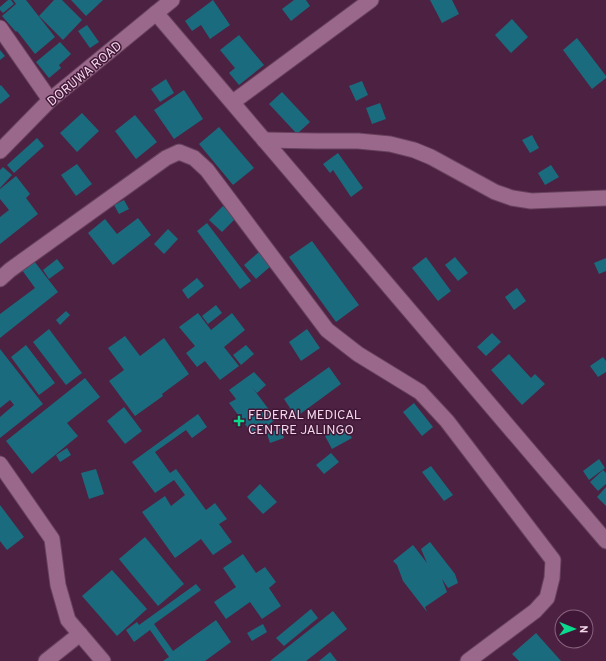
<svg xmlns="http://www.w3.org/2000/svg" width="606" height="661" viewBox="0 0 606 661" font-family="Overpass,sans-serif">
<style>
.building{fill:#1b6b7e}
.lines{fill:none;stroke-linecap:round;stroke-linejoin:round}
.minor-casing{stroke:#67415d;stroke-width:17}
.minor{stroke:#9a688b;stroke-width:15}
.poi-dot{fill:#0bd98b;stroke:#411737;stroke-width:1.5}
.labels{text-anchor:middle;stroke-width:3;stroke-linejoin:round;paint-order:stroke}
.street-label{font-size:13px;fill:#f2d6e9;stroke:#411737}
.poi-label{font-size:13px;fill:#f2d6e9;stroke:#411737;text-anchor:start}
</style>
<rect width="100%" height="100%" fill="#4d2141"/>
<g class="building">
<polygon points="8,0 11,0 14,4 3,13 0,10 0,7"/>
<polygon points="13,0 26,0 55,37 35,54 17,31 16,32 2,16 16,4"/>
<polygon points="54,0 62,0 82,20 63,40 39,16"/>
<polygon points="71,0 103,0 86,16"/>
<polygon points="213,0 230,25 210,39 201,25 192,31 185,21"/>
<polygon points="294,0 306,0 310,6 291,21 282,9"/>
<polygon points="430,0 452,0 459,14 442,23"/>
<polygon points="512,19 528,37 511,53 495,35"/>
<polygon points="87,25 99,42 90,48 78,31"/>
<polygon points="239,35 264,65 239,85 229,73 235,68 220,50"/>
<polygon points="577,38 606,76 606,78 592,89 563,50"/>
<polygon points="60,42 71,54 59,65 61,68 49,78 36,62"/>
<polygon points="0,50 5,56 0,60"/>
<polygon points="166,79 174,93 160,102 151,89"/>
<polygon points="362,81 368,95 356,101 349,86"/>
<polygon points="1,85 10,96 0,104 0,86"/>
<polygon points="184,90 203,119 174,139 154,110"/>
<polygon points="282,92 310,122 297,134 269,104"/>
<polygon points="380,103 386,119 372,124 366,108"/>
<polygon points="82,113 99,131 77,152 60,133"/>
<polygon points="135,115 157,142 136,159 115,131"/>
<polygon points="219,127 254,168 233,185 199,144"/>
<polygon points="532,135 539,148 530,153 522,140"/>
<polygon points="37,138 44,146 14,173 7,165"/>
<polygon points="338,153 363,188 351,197 333,170 330,173 323,164"/>
<polygon points="77,164 92,184 76,196 61,175"/>
<polygon points="551,165 559,177 545,185 538,173"/>
<polygon points="3,167 12,175 0,188 0,170"/>
<polygon points="16,176 30,194 26,198 38,214 0,244 0,217 9,210 0,199 0,189"/>
<polygon points="124,200 129,209 119,214 114,205"/>
<polygon points="223,206 236,218 222,232 209,220"/>
<polygon points="138,218 151,235 113,265 88,233 105,219 117,234"/>
<polygon points="207,223 251,281 240,289 197,231"/>
<polygon points="168,229 178,239 164,254 154,244"/>
<polygon points="312,241 359,305 336,322 289,257"/>
<polygon points="260,251 272,265 256,279 244,265"/>
<polygon points="426,257 451,291 438,301 412,268"/>
<polygon points="455,257 468,273 458,281 445,265"/>
<polygon points="606,258 606,271 599,274 594,263"/>
<polygon points="57,259 64,268 49,279 43,270"/>
<polygon points="34,261 58,292 0,338 0,314 35,288 22,270"/>
<polygon points="197,278 204,286 188,299 182,290"/>
<polygon points="517,288 526,301 514,310 505,297"/>
<polygon points="216,305 222,313 208,324 202,316"/>
<polygon points="66,311 70,315 60,325 56,320"/>
<polygon points="198,313 211,330 232,313 245,330 224,347 239,366 220,380 205,361 197,367 186,353 195,346 179,327"/>
<polygon points="49,329 82,373 66,385 33,342"/>
<polygon points="307,329 320,348 301,361 289,342"/>
<polygon points="492,333 501,342 486,356 477,347"/>
<polygon points="125,336 140,356 164,338 189,374 162,394 163,396 135,416 109,381 124,370 108,348"/>
<polygon points="26,345 55,383 39,395 11,357"/>
<polygon points="246,345 254,354 241,365 233,355"/>
<polygon points="0,349 43,404 0,438 0,417 14,405 10,400 0,408"/>
<polygon points="509,354 531,378 535,374 545,384 522,405 491,370"/>
<polygon points="603,357 606,361 606,372 598,377 590,366"/>
<polygon points="329,367 341,384 296,417 284,399"/>
<polygon points="254,372 266,385 257,393 252,387 276,419 254,436 229,403 236,399 229,390"/>
<polygon points="85,378 100,397 67,423 78,436 32,474 6,441"/>
<polygon points="414,403 433,427 422,436 403,412"/>
<polygon points="124,407 142,431 125,444 107,421"/>
<polygon points="198,414 207,427 192,438 186,430 155,452 170,473 176,469 206,510 215,503 227,519 219,524 232,542 213,555 201,539 175,558 142,512 165,496 171,506 185,495 174,480 155,493 132,462"/>
<polygon points="344,425 352,438 332,449 325,436"/>
<polygon points="281,428 284,438 270,443 267,434"/>
<polygon points="67,448 71,455 60,462 56,455"/>
<polygon points="331,453 339,462 324,474 316,465"/>
<polygon points="599,459 605,468 589,480 583,471"/>
<polygon points="431,466 453,495 444,501 422,472"/>
<polygon points="96,469 104,494 89,499 81,473"/>
<polygon points="603,470 606,473 606,484 598,491 590,482"/>
<polygon points="260,484 277,502 263,514 247,497"/>
<polygon points="606,487 606,506 597,497"/>
<polygon points="0,505 24,537 7,550 0,541"/>
<polygon points="145,537 184,584 158,606 119,559"/>
<polygon points="430,542 455,574 458,583 448,588 442,579 447,592 425,607 427,612 403,581 397,565 393,561 413,545 427,563 421,549"/>
<polygon points="243,554 256,573 265,567 276,582 269,588 281,606 262,619 250,602 226,619 214,602 236,587 223,568"/>
<polygon points="112,570 147,609 117,636 82,596"/>
<polygon points="196,584 201,590 154,624 173,651 216,620 231,642 205,661 163,661 169,657 150,630 134,642 126,630 137,622 139,625"/>
<polygon points="311,609 318,618 284,646 276,638"/>
<polygon points="333,611 347,629 306,661 270,661"/>
<polygon points="263,624 267,632 252,641 247,633"/>
<polygon points="536,633 561,661 519,661 512,654"/>
<polygon points="330,652 337,661 319,661"/>
</g>
<g class="lines">
<defs>
<g id="minor">
<polyline points="156,13 606,541"/>
<polyline points="0,28 50,100"/>
<polyline points="233,102 371,0"/>
<polyline points="264,140 316,141 358,141 390,144 414,150 431,157 495,192 512,198 531,201 606,198"/>
<polyline points="0,151 50,100 172,0"/>
<polyline points="0,279 10,270 166,158 179,152 194,158 207,170 327,330 358,354 420,392 447,421 553,560 552,578 547,598 535,611 468,661"/>
<polyline points="0,464 52,539 58,585 68,620 103,661"/>
<polyline points="46,661 80,634"/>
</g>
</defs>
<use href="#minor" class="minor-casing"/>
<use href="#minor" class="minor"/>
</g>
<path class="poi-dot" d="M237 415h4v4h4v4h-4v4h-4v-4h-4v-4h4z"/>
<g class="labels">
<g class="street-label">
<text transform="translate(84 73) rotate(-40)" y="5">DORUWA ROAD</text>
</g>
<g class="poi-label">
<text x="248" y="419">FEDERAL MEDICAL<tspan x="248" dy="15">CENTRE JALINGO</tspan></text>
</g>
</g>
<g transform="translate(574 629) rotate(91)"><circle r="19" fill="#411737" stroke="#88637e"/>
<path d="M0-3L7 15L0 10L-7 15Z" fill="#0bd98b"/>
<text y="-6" font-size="11" font-weight="bold" text-anchor="middle" fill="#f2d6e9">N</text>
</g>
</svg>
